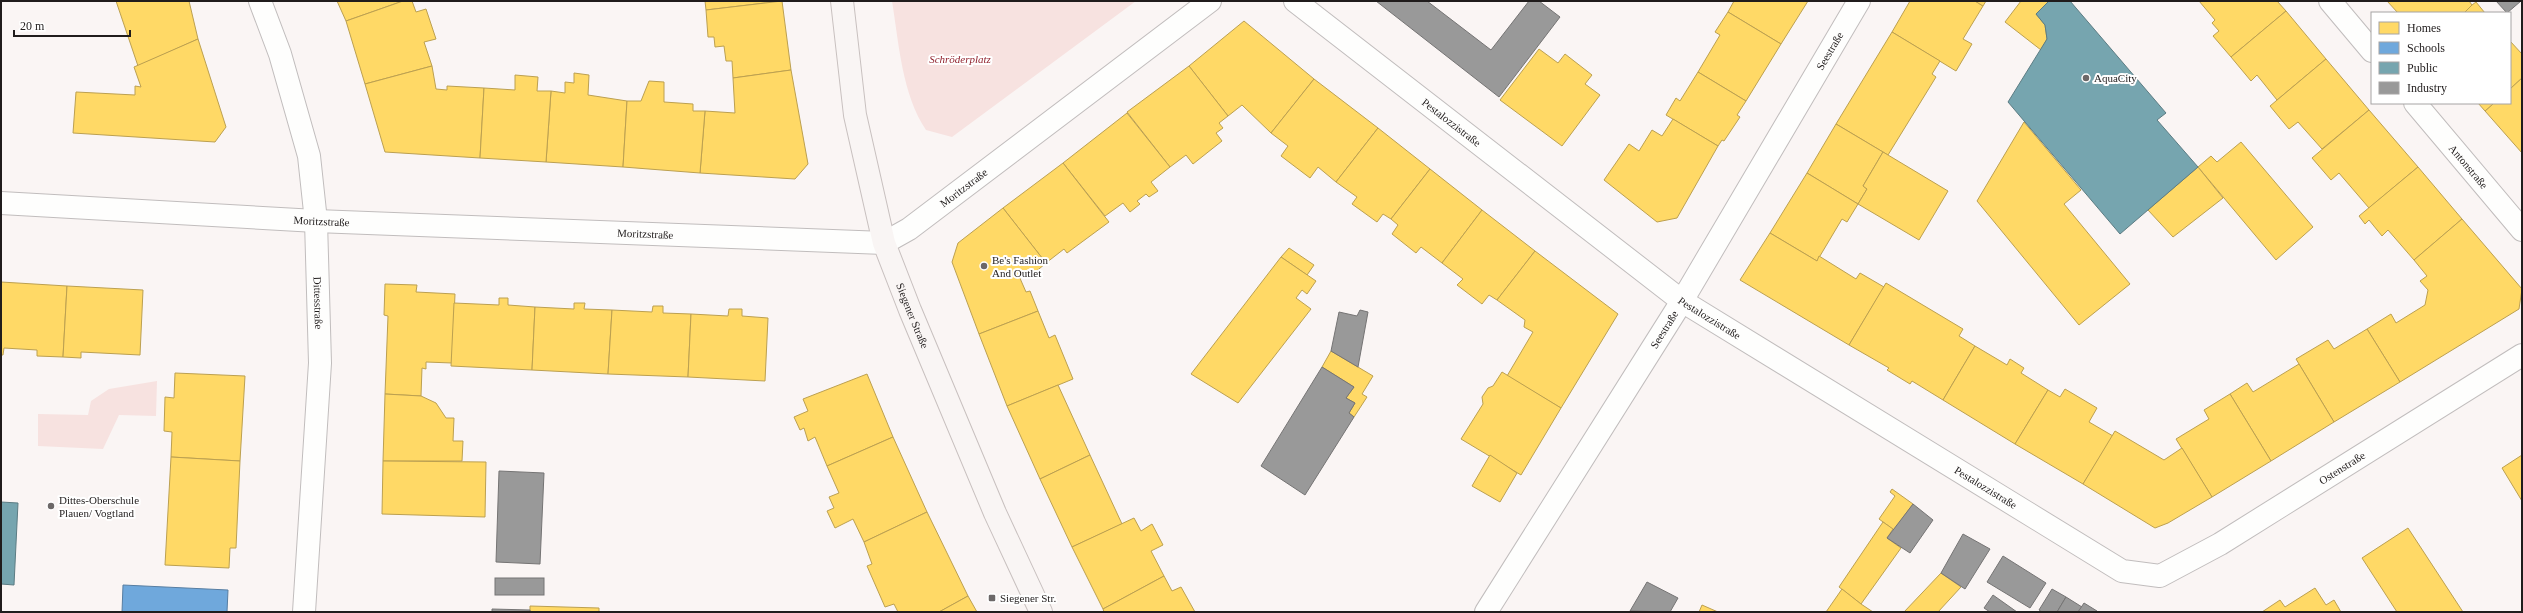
<svg xmlns="http://www.w3.org/2000/svg" width="2523" height="613" viewBox="0 0 2523 613" font-family="Georgia,serif">
<style>
.green{fill:#f7e2e0}
.homes{fill:#ffd966;stroke:#bca050}
.schools{fill:#6fa8dc;stroke:#577ea2}
.public{fill:#76a5af;stroke:#5c7c83}
.industry{fill:#999;stroke:#757474}
.lines{fill:none;stroke-linecap:round;stroke-linejoin:round}
.minor-casing{stroke:#c1bdbd;stroke-width:24}
.major-casing{stroke:#c8c0bf;stroke-width:24}
.minor{stroke:#fefefd;stroke-width:22}
.major{stroke:#f9f5f4;stroke-width:22}
.poi-dot{fill:#6c6868;stroke:#fff;stroke-width:1.5}
.labels{text-anchor:middle;stroke-width:4;stroke-linejoin:round;paint-order:stroke}
.street-label{font-size:11px;fill:#201c1c;stroke:#fff}
.park-label{font-size:11px;font-style:italic;fill:#91232e;stroke:#fff}
.poi-label{font-size:11px;fill:#201c1c;stroke:#fff;text-anchor:start}
</style>
<rect width="100%" height="100%" fill="#faf5f4"/>
<g class="green">
<path d="M892,1H1136L952,137L926,130C902,94 899,44 892,1Z"/>
<polygon points="157,381 156,416 119,415 103,449 38,446 38,414 88,415 91,401 109,389"/>
</g>
<g class="homes">
<polygon points="116,1 189,1 198,39 138,66"/>
<polygon points="337,1 403,1 346,21"/>
<polygon points="403,1 412,1 416,12 426,9 436,39 424,42 432,66 365,84 346,21"/>
<polygon points="705,1 782,1 706,10"/>
<polygon points="782,1 791,70 733,78 732,61 726,61 724,46 715,47 714,37 708,37 706,10"/>
<polygon points="1734,1 1808,1 1781,44 1728,12"/>
<polygon points="1910,1 1975,1 1983,6 1963,39 1972,44 1956,71 1892,32"/>
<polygon points="1975,1 1986,1 1983,6"/>
<polygon points="2021,1 2049,1 2036,14 2045,25 2047,39 2041,50 2005,22"/>
<polygon points="2199,1 2277,1 2286,11 2231,57 2213,36 2219,31 2212,23 2215,20"/>
<polygon points="2387,1 2469,1 2472,5 2464,13 2398,13"/>
<polygon points="2476,2 2485,13 2464,13 2472,5"/>
<polygon points="2286,11 2326,59 2277,100 2257,75 2251,81 2231,57"/>
<polygon points="1728,12 1781,44 1746,101 1698,72 1720,35 1715,32"/>
<polygon points="1244,21 1314,79 1271,133 1242,105 1228,116 1189,66"/>
<polygon points="1892,32 1940,61 1932,74 1936,77 1888,155 1836,124"/>
<polygon points="198,39 226,127 215,142 73,133 76,92 135,95 135,86 141,87 134,67"/>
<polygon points="2510,41 2522,54 2522,78 2510,89"/>
<polygon points="1539,49 1558,63 1565,54 1592,75 1585,84 1600,95 1562,146 1500,100"/>
<polygon points="2326,59 2369,110 2322,149 2298,122 2289,129 2270,106"/>
<polygon points="432,66 436,89 447,90 447,86 484,88 480,158 385,152 365,84"/>
<polygon points="1189,66 1228,116 1219,123 1223,128 1216,133 1222,141 1193,164 1186,155 1170,167 1127,112"/>
<polygon points="791,70 808,164 795,179 700,173 705,111 735,113 733,78"/>
<polygon points="1698,72 1746,101 1737,115 1740,117 1724,141 1722,140 1718,146 1666,115 1676,98 1680,101"/>
<polygon points="574,73 589,75 588,95 627,101 623,167 546,162 551,91 565,93 565,82 574,83"/>
<polygon points="515,75 538,77 537,91 551,91 546,162 480,158 484,88 515,90"/>
<polygon points="2522,78 2522,153 2485,111 2494,103 2510,103 2510,89"/>
<polygon points="1314,79 1378,128 1336,182 1318,167 1310,178 1281,156 1288,146 1271,133"/>
<polygon points="649,81 664,82 664,102 693,104 693,111 705,111 700,173 623,167 627,101 641,101"/>
<polygon points="2478,103 2494,103 2485,111"/>
<polygon points="2369,110 2418,167 2369,208 2339,173 2331,180 2312,158"/>
<polygon points="1127,113 1170,167 1151,182 1158,191 1149,197 1146,194 1137,201 1140,204 1130,212 1123,203 1105,216 1063,163"/>
<polygon points="1673,119 1718,146 1677,218 1657,222 1604,180 1629,144 1639,151 1652,130 1662,136"/>
<polygon points="2024,122 2081,190 2064,204 2130,284 2079,325 1977,201"/>
<polygon points="1836,124 1883,152 1863,186 1867,189 1858,204 1807,173"/>
<polygon points="1378,128 1430,169 1391,219 1383,214 1377,222 1352,204 1357,197 1336,182"/>
<polygon points="2241,142 2313,227 2276,260 2198,167 2211,156 2217,162"/>
<polygon points="1883,152 1948,191 1919,240 1858,204 1867,189 1863,186"/>
<polygon points="1063,163 1109,222 1067,253 1064,249 1046,263 1003,208"/>
<polygon points="2198,167 2223,198 2173,237 2148,210"/>
<polygon points="2418,167 2462,219 2414,260 2388,230 2382,236 2369,220 2365,224 2359,216"/>
<polygon points="1430,169 1482,210 1442,263 1421,247 1416,253 1392,234 1398,225 1391,219"/>
<polygon points="1807,173 1858,204 1847,222 1842,219 1817,261 1770,233"/>
<polygon points="1003,208 1046,263 1032,275 1025,273 1019,276 1026,292 1030,291 1038,311 979,334 952,262 958,243"/>
<polygon points="1482,210 1535,251 1497,300 1489,295 1482,304 1457,285 1463,279 1442,263"/>
<polygon points="2462,219 2522,289 2519,309 2400,382 2367,329 2391,314 2396,323 2425,305 2428,290 2420,281 2427,276 2414,260"/>
<polygon points="1770,233 1817,261 1819,256 1856,279 1860,273 1884,287 1849,345 1740,280"/>
<polygon points="1289,248 1314,265 1307,275 1281,257"/>
<polygon points="1535,251 1618,314 1561,408 1507,376 1533,332 1524,327 1525,320 1497,300"/>
<polygon points="1281,257 1316,281 1307,294 1302,290 1296,298 1311,309 1238,403 1191,374"/>
<polygon points="1,282 67,286 63,357 37,356 37,350 4,348 3,355 1,355"/>
<polygon points="1886,283 1963,329 1959,336 1975,346 1943,400 1912,381 1910,384 1887,370 1889,368 1849,345"/>
<polygon points="385,284 417,285 416,292 455,294 452,363 426,362 426,369 422,368 421,396 385,394 388,316 384,315"/>
<polygon points="67,286 143,290 140,355 81,352 81,358 63,357"/>
<polygon points="499,298 508,298 508,305 535,307 532,370 451,366 454,303 499,305"/>
<polygon points="574,303 585,303 584,309 612,310 608,374 532,370 535,307 574,309"/>
<polygon points="653,306 663,306 663,313 691,314 688,377 608,374 612,310 652,312"/>
<polygon points="729,309 742,309 742,316 768,318 765,381 688,377 691,314 728,316"/>
<polygon points="1038,311 1049,338 1055,335 1073,379 1007,406 979,334"/>
<polygon points="2367,329 2400,382 2334,422 2296,359 2328,340 2334,349"/>
<polygon points="1975,346 2007,365 2010,359 2024,368 2021,373 2048,390 2015,444 1943,400"/>
<polygon points="1331,351 1373,376 1362,394 1367,397 1354,417 1349,413 1355,403 1346,398 1354,387 1322,367"/>
<polygon points="2299,364 2334,422 2271,461 2230,394 2247,383 2253,392"/>
<polygon points="1502,372 1561,408 1521,475 1461,439 1483,404 1482,397 1488,388 1493,386"/>
<polygon points="175,373 245,376 240,461 171,457 172,432 164,431 165,397 174,398"/>
<polygon points="867,374 893,437 827,466 815,437 808,441 804,428 800,430 794,417 808,411 803,399"/>
<polygon points="1058,385 1090,455 1040,479 1007,406"/>
<polygon points="2065,389 2097,408 2089,422 2113,436 2083,484 2015,444 2048,390 2060,397"/>
<polygon points="385,394 421,396 436,403 446,418 454,418 453,441 463,441 462,461 383,461"/>
<polygon points="2230,394 2271,461 2212,497 2176,439 2209,419 2204,410"/>
<polygon points="2115,431 2164,460 2182,448 2212,497 2168,523 2155,528 2083,484"/>
<polygon points="893,437 927,512 864,542 853,519 835,528 827,511 834,508 829,497 839,493 827,466"/>
<polygon points="1090,455 1122,524 1072,547 1040,479"/>
<polygon points="1490,455 1517,473 1500,502 1472,486"/>
<polygon points="2522,455 2522,501 2502,468"/>
<polygon points="171,457 240,461 236,548 230,548 229,568 165,565"/>
<polygon points="383,461 486,462 485,517 382,514"/>
<polygon points="1892,489 1913,504 1894,530 1879,519 1895,496 1890,492"/>
<polygon points="927,512 968,596 939,612 898,612 894,604 885,607 867,566 872,564 864,542"/>
<polygon points="1134,518 1141,531 1152,524 1163,545 1151,551 1164,576 1103,609 1072,547"/>
<polygon points="1883,522 1893,529 1887,538 1901,548 1861,604 1839,587"/>
<polygon points="2408,528 2463,612 2397,612 2362,558"/>
<polygon points="1941,573 1961,587 1938,612 1904,612"/>
<polygon points="1164,576 1172,591 1181,587 1195,612 1104,612 1103,609"/>
<polygon points="2315,588 2326,605 2334,600 2341,612 2262,612 2280,600 2285,607"/>
<polygon points="1842,589 1861,604 1873,612 1826,612"/>
<polygon points="968,596 977,612 939,612"/>
<polygon points="1702,605 1718,612 1699,612"/>
<polygon points="530,606 599,608 599,612 530,612"/>
</g>
<polygon class="schools" points="123,585 228,590 227,612 122,612"/>
<g class="public">
<polygon points="2049,1 2070,1 2166,113 2157,120 2198,167 2120,234 2008,102 2047,39 2045,25 2036,14"/>
<polygon points="1,502 18,503 14,585 1,584"/>
</g>
<g class="industry">
<polygon points="1376,1 1427,1 1491,50 1529,1 1539,1 1560,17 1499,97"/>
<polygon points="2496,1 2521,1 2507,13"/>
<polygon points="1360,310 1368,312 1358,367 1331,351 1339,312 1357,316"/>
<polygon points="1322,367 1354,387 1346,398 1355,403 1349,413 1354,417 1305,495 1261,466"/>
<polygon points="499,471 544,473 540,564 496,562"/>
<polygon points="1913,504 1933,520 1910,553 1887,538"/>
<polygon points="1963,534 1990,549 1965,589 1941,573"/>
<polygon points="2003,556 2046,583 2030,608 1987,582"/>
<rect x="495" y="578" width="49" height="17"/>
<polygon points="1647,582 1678,598 1670,612 1630,611"/>
<polygon points="2052,589 2066,597 2057,612 2042,612 2039,610"/>
<polygon points="1993,595 2017,612 1990,612 1984,608"/>
<polygon points="2066,597 2082,607 2078,612 2057,612"/>
<polygon points="2084,603 2097,611 2096,612 2078,612"/>
<polygon points="492,609 530,610 530,612 492,612"/>
</g>
<g class="lines">
<defs>
<g id="minor">
<path id="s1" d="M260,1L280,54L309,156L316,221L320,363L304,612"/>
<path id="s2" d="M1295,1L1682,301L2122,571L2160,576L2220,544L2522,355"/>
<polyline points="2330,1 2372,51"/>
<path id="s3" d="M2415,103L2522,230"/>
<path id="s4" d="M1,203L316,221L884,243L909,229L1210,1"/>
<path id="s5" d="M1486,612L1682,301L1859,1"/>
</g>
<g id="major">
<path id="s6" d="M842,1L855,115L884,243L910,310L995,513L1041,612"/>
</g>
</defs>
<use href="#minor" class="minor-casing"/>
<use href="#major" class="major-casing"/>
<use href="#minor" class="minor"/>
<use href="#major" class="major"/>
</g>
<g class="poi-dot">
<circle cx="2086" cy="78" r="4"/>
<circle cx="984" cy="266" r="4"/>
<circle cx="51" cy="506" r="4"/>
<rect x="988" y="594" width="8" height="8" rx="2"/>
</g>
<g class="labels">
<g class="street-label">
<text dy="4" stroke="none"><textPath href="#s5" startOffset="658">Seestraße</textPath></text>
<text dy="4" stroke="none"><textPath href="#s2" startOffset="198">Pestalozzistraße</textPath></text>
<text dy="4" stroke="none"><textPath href="#s3" startOffset="83">Antonstraße</textPath></text>
<text dy="4" stroke="none"><textPath href="#s4" startOffset="981">Moritzstraße</textPath></text>
<text dy="4" stroke="none"><textPath href="#s4" startOffset="321">Moritzstraße</textPath></text>
<text dy="4" stroke="none"><textPath href="#s4" startOffset="645">Moritzstraße</textPath></text>
<text dy="4" stroke="none"><textPath href="#s1" startOffset="310">Dittesstraße</textPath></text>
<text dy="4" stroke="none"><textPath href="#s6" startOffset="324">Siegener Straße</textPath></text>
<text dy="4" stroke="none"><textPath href="#s2" startOffset="522">Pestalozzistraße</textPath></text>
<text dy="4" stroke="none"><textPath href="#s5" startOffset="334">Seestraße</textPath></text>
<text dy="4" stroke="none"><textPath href="#s2" startOffset="1256">Ostenstraße</textPath></text>
<text dy="4" stroke="none"><textPath href="#s2" startOffset="846">Pestalozzistraße</textPath></text>
</g>
<g class="park-label">
<text x="960" y="63">Schröderplatz</text>
</g>
<g class="poi-label">
<text x="2094" y="82">AquaCity</text>
<text x="992" y="264">Be's Fashion<tspan x="992" dy="13">And Outlet</tspan></text>
<text x="59" y="504">Dittes-Oberschule<tspan x="59" dy="13">Plauen/ Vogtland</tspan></text>
<text x="1000" y="602">Siegener Str.</text>
</g>
</g>
<rect width="2523" height="613" fill="none" stroke="#201c1c" stroke-width="4"/>
<rect x="2371" y="12" width="140" height="92" fill="#ffffff" stroke="#a6a4a4"/>
<rect x="2379" y="22" width="20" height="12" fill="#ffd966" stroke="#a6a4a4"/>
<text x="2407" y="32" font-size="12" fill="#201c1c">Homes</text>
<rect x="2379" y="42" width="20" height="12" fill="#6fa8dc" stroke="#a6a4a4"/>
<text x="2407" y="52" font-size="12" fill="#201c1c">Schools</text>
<rect x="2379" y="62" width="20" height="12" fill="#76a5af" stroke="#a6a4a4"/>
<text x="2407" y="72" font-size="12" fill="#201c1c">Public</text>
<rect x="2379" y="82" width="20" height="12" fill="#999999" stroke="#a6a4a4"/>
<text x="2407" y="92" font-size="12" fill="#201c1c">Industry</text>
<path d="M14 30v6h116v-6" fill="none" stroke="#201c1c" stroke-width="2"/>
<text x="20" y="30" font-size="12" fill="#201c1c" stroke="#ffffff" stroke-width="3" paint-order="stroke">20 m</text>
</svg>
